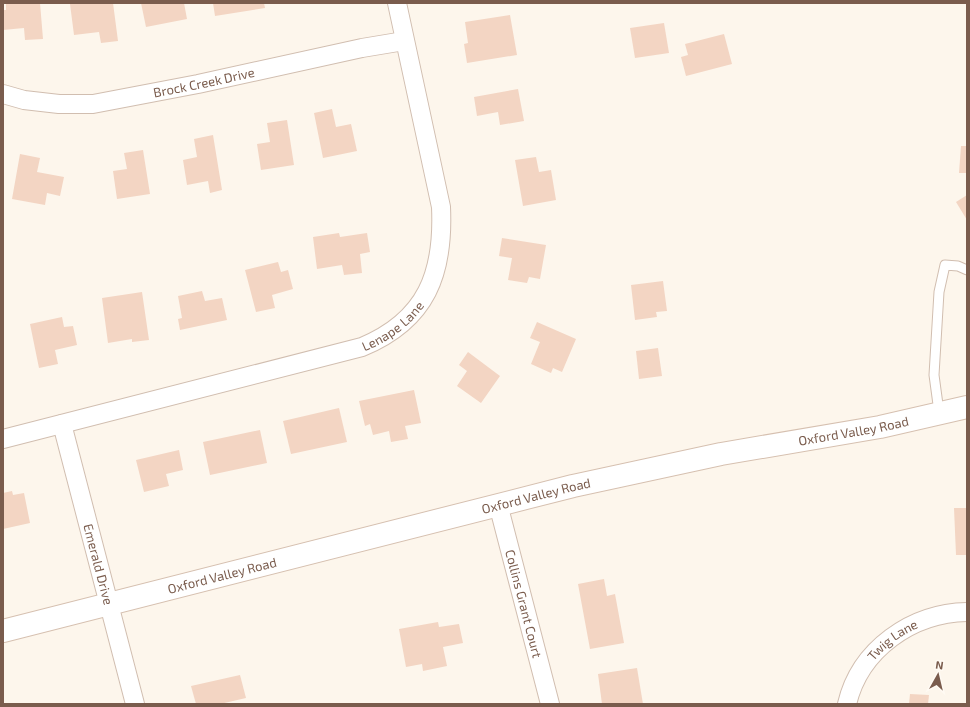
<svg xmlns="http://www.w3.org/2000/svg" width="970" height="707" viewBox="0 0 970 707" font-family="'Exo 2',sans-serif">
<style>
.building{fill:#f3d5c3}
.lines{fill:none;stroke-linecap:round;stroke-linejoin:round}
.lane-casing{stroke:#d1beb0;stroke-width:11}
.street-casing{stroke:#d1beb0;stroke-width:20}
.secondary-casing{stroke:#d6c0b0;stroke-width:24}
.lane{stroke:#fff;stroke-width:9}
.street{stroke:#fff;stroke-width:18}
.secondary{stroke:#fff;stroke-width:22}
.labels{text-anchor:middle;stroke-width:3;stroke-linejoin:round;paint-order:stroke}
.street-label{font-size:13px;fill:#7a5c4d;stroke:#fffaf3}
</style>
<rect width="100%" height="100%" fill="#fdf6ec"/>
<g class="building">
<polygon points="6,3 40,3 43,39 25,40 24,28 3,30 3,10 6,10"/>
<polygon points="97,3 113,3 118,41 101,43 99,32 74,35 70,4"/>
<polygon points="141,3 184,3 187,19 146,27"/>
<polygon points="213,3 264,3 265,8 215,16"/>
<polygon points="510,15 517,55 467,63 464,44 468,43 465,22"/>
<polygon points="664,23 669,53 635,58 630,28"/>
<polygon points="724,34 732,64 686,76 681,57 688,55 685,44"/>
<polygon points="518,89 524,121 500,125 498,112 477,116 474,97"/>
<polygon points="332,109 336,127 351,124 357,151 323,158 314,113"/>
<polygon points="287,120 294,165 261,170 257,144 270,142 267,123"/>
<polygon points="213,135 222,190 210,193 208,181 187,185 183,160 197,157 194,139"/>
<polygon points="961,146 967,146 967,173 959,173"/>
<polygon points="143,150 150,194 117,199 113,171 127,169 124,153"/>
<polygon points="20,154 40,158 37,172 64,177 60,196 47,193 45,205 12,199"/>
<polygon points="536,157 539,172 551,170 556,200 523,206 515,160"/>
<polygon points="967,195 967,220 956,202"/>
<polygon points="339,233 340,237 367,233 370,252 360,254 362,273 344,275 342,265 317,269 313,237"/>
<polygon points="502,238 546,245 540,279 529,277 527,283 508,280 512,258 499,256"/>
<polygon points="278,262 281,272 288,270 293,289 272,295 275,308 256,312 245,270"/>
<polygon points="663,281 667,311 656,312 657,317 635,320 631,285"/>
<polygon points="202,291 205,301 222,298 227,320 180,330 178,319 182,318 178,296"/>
<polygon points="142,292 149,340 132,342 132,339 108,343 102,298"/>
<polygon points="62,317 64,327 73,326 77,345 55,350 58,364 39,368 30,324"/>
<polygon points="537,322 576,339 562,372 553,368 551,373 531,364 540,342 530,338"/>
<polygon points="658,348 662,376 639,379 636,351"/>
<polygon points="468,352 500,376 481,403 457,386 467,371 459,365"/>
<polygon points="414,390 421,423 405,426 408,439 391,442 389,431 373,435 370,424 365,426 359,401"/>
<polygon points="339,408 347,442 291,454 283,421"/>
<polygon points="260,430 267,463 210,475 203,442"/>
<polygon points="179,450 183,470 166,474 169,486 144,492 136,460"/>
<polygon points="12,491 13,495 24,493 30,523 3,529 3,493"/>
<polygon points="954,508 967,508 967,555 956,555"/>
<polygon points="604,579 607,596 615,594 624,643 590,649 578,584"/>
<polygon points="438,622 439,627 459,624 463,643 443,647 447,666 423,671 422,664 406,667 399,629"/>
<polygon points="637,668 643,704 602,704 598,674"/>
<polygon points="240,675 246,698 220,704 196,704 191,686"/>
<polygon points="910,694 929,695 928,704 909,704"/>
</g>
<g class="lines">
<defs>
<polyline id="lane" points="939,412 934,375 939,292 945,265 958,266 967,270"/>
<g id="street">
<path id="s1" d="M3,94L24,100L59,104H93L198,84L362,48L404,41"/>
<path id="s2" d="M62,424L135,704"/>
<path id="s3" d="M3,439L362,347C427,320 444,273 441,207L397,3"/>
<path id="s4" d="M498,504L550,704"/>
<path id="s5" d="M847,704C860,649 912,613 967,612"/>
</g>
<g id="secondary">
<path id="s6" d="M3,631L573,486L721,454L880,427L967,407"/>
</g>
</defs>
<use href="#lane" class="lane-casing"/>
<use href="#street" class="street-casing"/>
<use href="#secondary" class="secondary-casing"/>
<use href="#lane" class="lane"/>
<use href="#street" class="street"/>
<use href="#secondary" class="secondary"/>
</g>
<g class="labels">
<g class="street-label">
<text dy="5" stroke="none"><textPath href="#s1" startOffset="204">Brock Creek Drive</textPath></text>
<text dy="5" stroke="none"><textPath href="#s3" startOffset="408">Lenape Lane</textPath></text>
<text dy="5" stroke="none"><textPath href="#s6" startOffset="874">Oxford Valley Road</textPath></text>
<text dy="5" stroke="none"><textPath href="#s6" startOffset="550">Oxford Valley Road</textPath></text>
<text dy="5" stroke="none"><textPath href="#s2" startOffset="145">Emerald Drive</textPath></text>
<text dy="5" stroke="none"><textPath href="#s6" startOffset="226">Oxford Valley Road</textPath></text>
<text dy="5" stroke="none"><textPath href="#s4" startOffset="103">Collins Grant Court</textPath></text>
<text dy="5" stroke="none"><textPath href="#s5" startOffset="81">Twig Lane</textPath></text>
</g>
</g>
<rect width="970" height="707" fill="none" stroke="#7a5c4d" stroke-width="8"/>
<g transform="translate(938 675) rotate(8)" stroke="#fffaf3" stroke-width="3" paint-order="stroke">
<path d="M0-3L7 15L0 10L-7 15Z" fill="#7a5c4d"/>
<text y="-6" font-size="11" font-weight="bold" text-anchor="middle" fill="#7a5c4d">N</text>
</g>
</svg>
